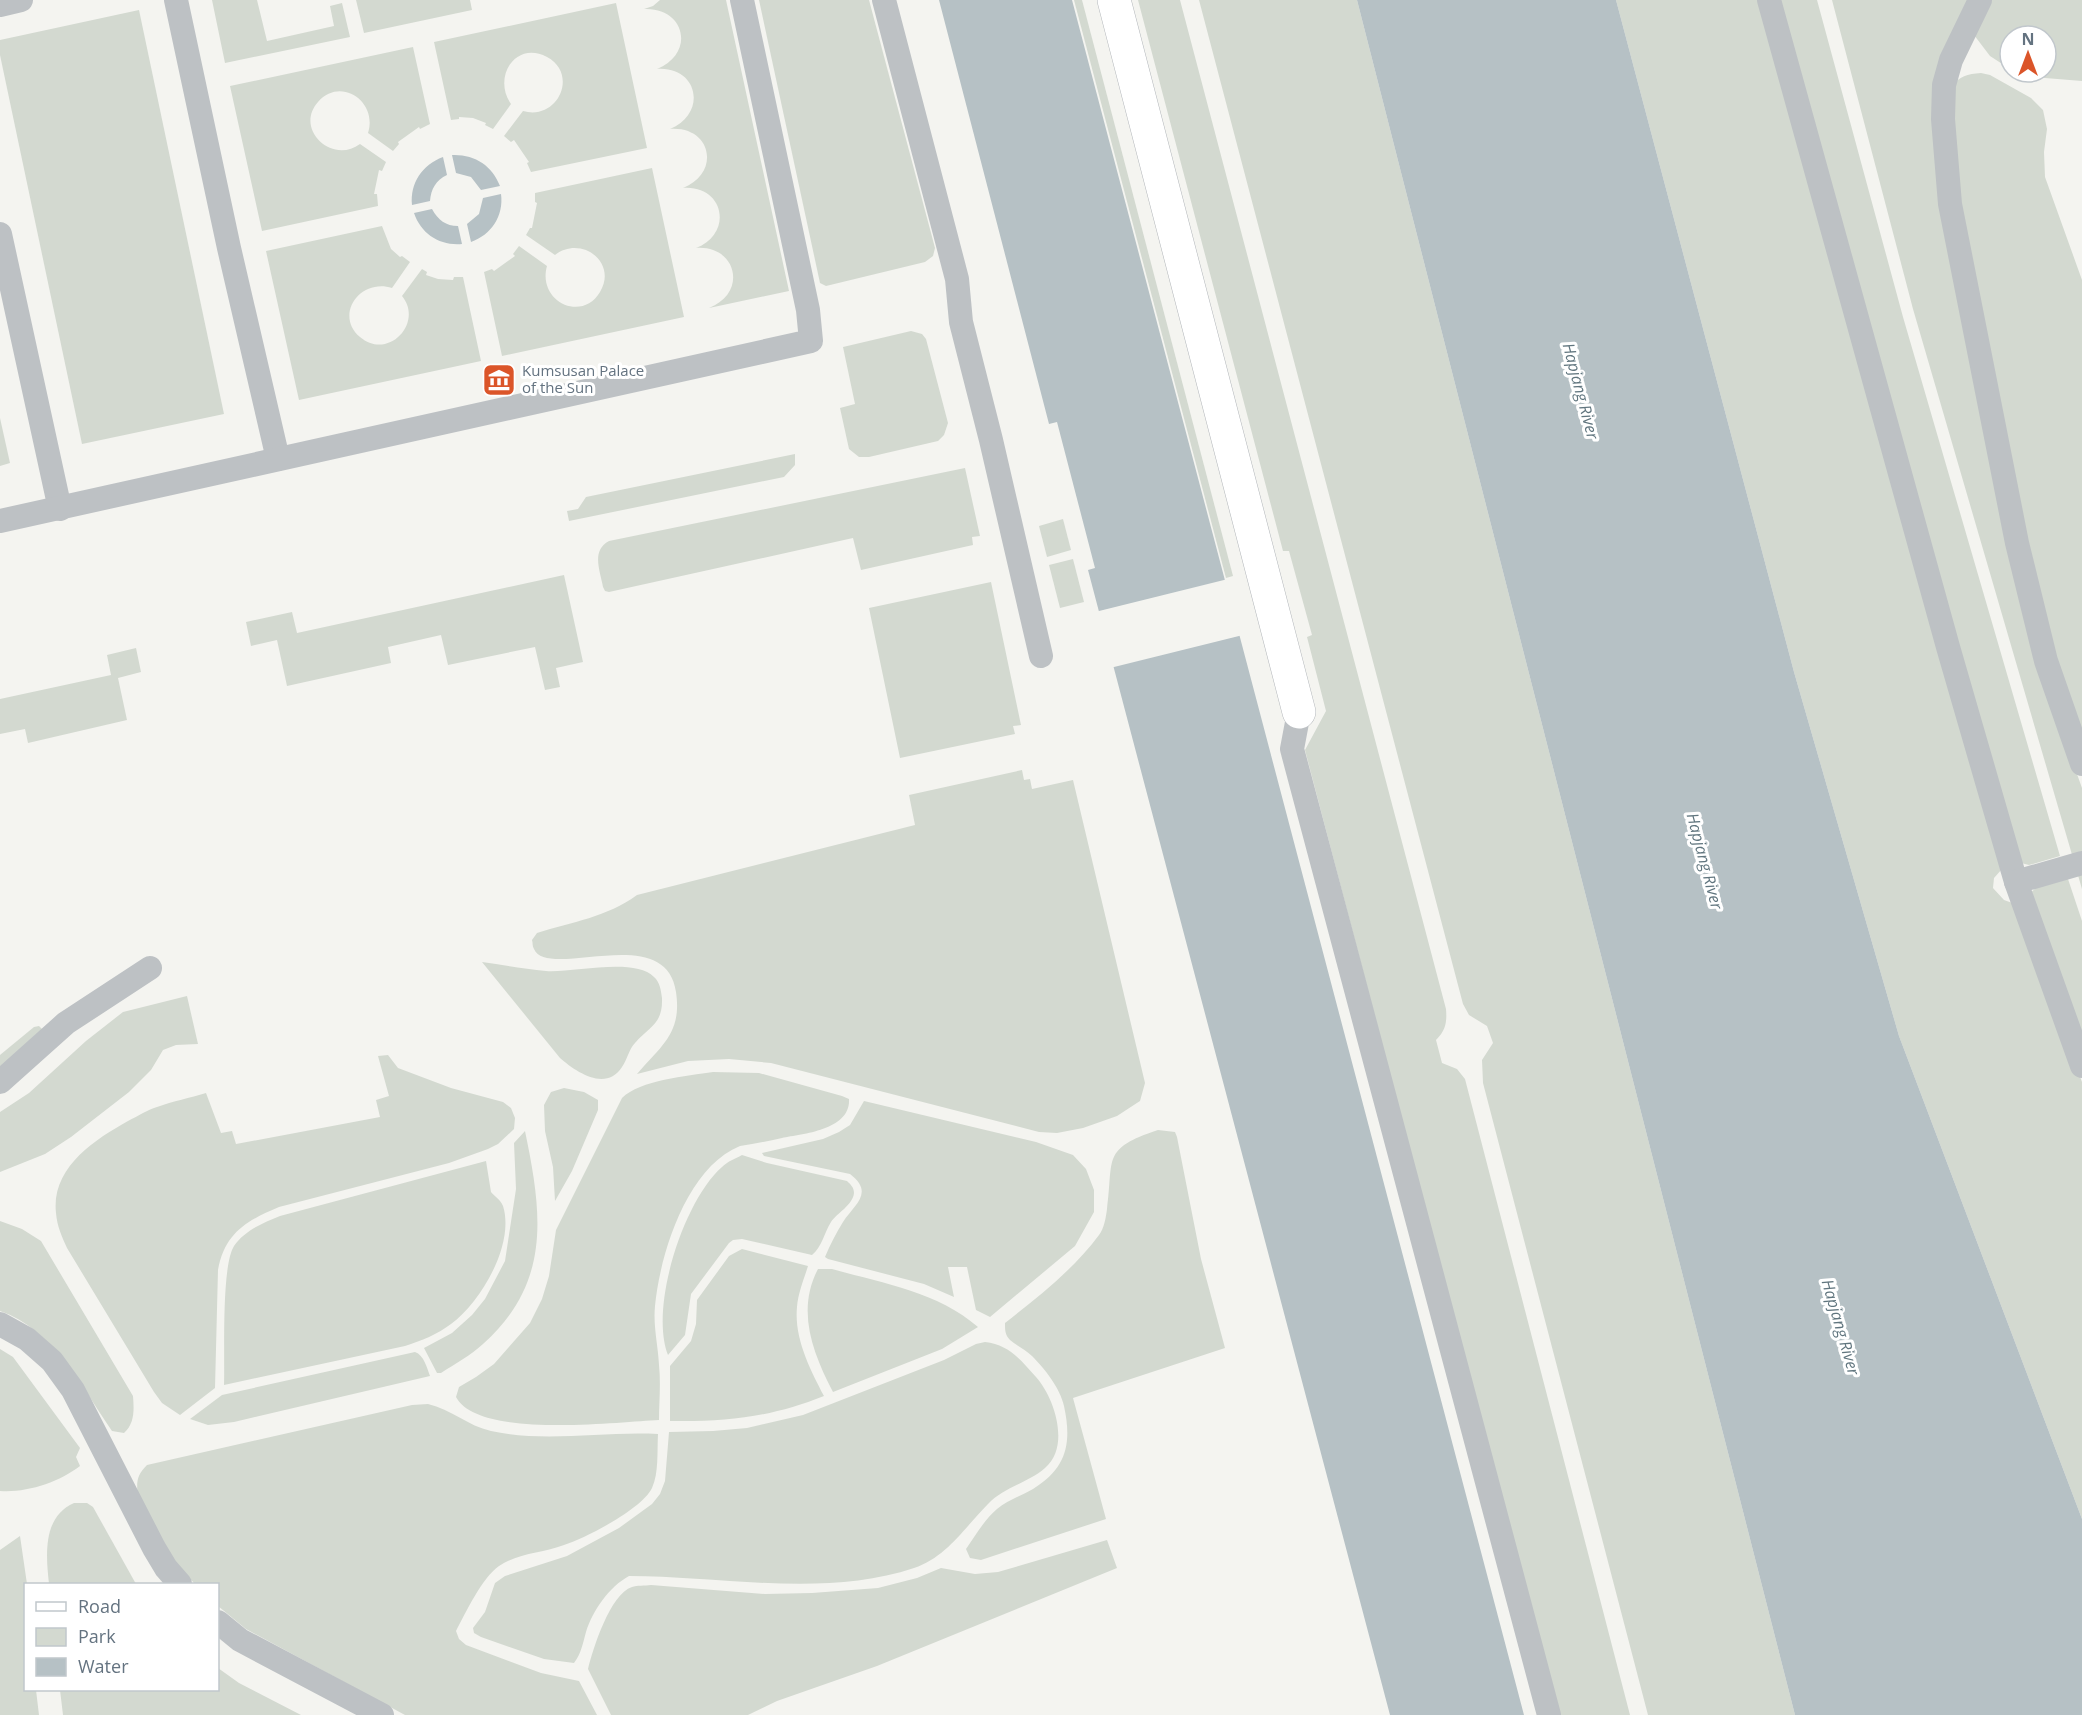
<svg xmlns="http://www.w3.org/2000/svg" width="2082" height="1715" viewBox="0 0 2082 1715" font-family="'Open Sans',sans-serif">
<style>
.green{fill:#d3d9d0}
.water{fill:#b6c1c5}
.pier{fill:#f4f4f0}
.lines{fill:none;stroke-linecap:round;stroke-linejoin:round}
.secondary-casing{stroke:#b2b6ba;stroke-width:34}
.street{stroke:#bdc1c4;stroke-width:24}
.secondary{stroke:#fff;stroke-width:33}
.labels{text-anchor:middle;stroke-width:6;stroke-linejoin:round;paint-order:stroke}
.poi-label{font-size:15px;fill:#647380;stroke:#fff;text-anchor:start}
.water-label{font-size:16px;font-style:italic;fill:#60757e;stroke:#fff}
</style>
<rect width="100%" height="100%" fill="#f4f4f0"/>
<g class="green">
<polygon points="212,0 257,0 267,41 334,26 330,6 342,3 350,37 225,63"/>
<polygon points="356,0 470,0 472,10 364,33"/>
<path d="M660,0H726L789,291L709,308C748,293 737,245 696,248C734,233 724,185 683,188C721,173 712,126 670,129C708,113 698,66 657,69C696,53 685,7 644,9L653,6Z"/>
<polygon points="759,0 869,0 935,248 933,256 925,262 826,286 820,283"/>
<polygon points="1074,0 1082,0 1233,576 1226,578"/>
<path d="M1138,0H1180L1446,1009C1447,1022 1446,1030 1436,1040L1442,1063L1457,1069L1465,1079L1630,1715H1558L1305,750L1326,711L1307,637L1312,635L1289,551H1283Z"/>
<polygon points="1199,0 1357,0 1795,1715 1648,1715 1483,1083 1482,1060 1493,1043 1487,1026 1469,1015 1463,1004"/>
<polygon points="1616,0 1762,0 2002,869 1994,878 1993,888 2004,900 2018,905 2082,1082 2082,1519 1899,1036 1794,672"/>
<polygon points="1775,0 1817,0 1903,317 2060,856 2029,865 2021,863"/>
<polygon points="1832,0 1970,0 1936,81 2030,643 2082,788 2082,889 1913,309"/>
<polygon points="1987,0 2082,0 2082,81 2045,78 2017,72 2046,72 2046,36 2010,36 2010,69 1990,56 1974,35"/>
<path d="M616,3L647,148L531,172L527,163L529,162L514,140L511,142L504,136L523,111C558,121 579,74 547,57C516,40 492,77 511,104L493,129L485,125L486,123L473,118L459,117V119L451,120L434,42Z"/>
<polygon points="139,10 224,414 82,444 0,55 0,40"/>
<path d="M413,47L430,124L420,129L419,127L398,142L399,144L393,151L368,133C378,102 341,76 318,102C294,129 332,165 360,144L386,162L382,171L379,170L374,194H377L378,206L262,231L230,86Z"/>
<path d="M1981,73L1990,75L2031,98L2043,110L2047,129L2044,152L2045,177L2082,280V735L2054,657L2025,543L1960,204L1951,87C1960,76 1967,74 1981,73Z"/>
<path d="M652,168L684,317L502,356L484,272L492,269L494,271L515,256L513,254L519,246L547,266C537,301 582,323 600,292C618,262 581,235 555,255L526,235L530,228H532L537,203L535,202V193Z"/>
<path d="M382,226L391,249L400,257L402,256L410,262L392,288C360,278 334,315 360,337C388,361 424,323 402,296L422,269L427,272L426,275L438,279L453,280L454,277H463L481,361L299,400L266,251Z"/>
<polygon points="911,331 922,334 926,339 948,423 944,435 938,441 869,457 859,457 849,449 840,408 855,404 843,347"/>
<polygon points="0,418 10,463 0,466"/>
<polygon points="795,454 795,465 784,477 569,521 567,511 578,509 586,497"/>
<path d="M965,468L980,536L972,537L973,545L861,570L853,538L609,592L605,591L603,587C600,570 591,551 609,541Z"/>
<polygon points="1063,519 1071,550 1047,557 1039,526"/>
<polygon points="1073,559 1084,602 1060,608 1049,565"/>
<polygon points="564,575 583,662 556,668 560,687 545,690 535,647 448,665 441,635 388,647 391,663 287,686 277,640 251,646 246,622 292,612 297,633"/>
<polygon points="991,582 1021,725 1013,726 1015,734 900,758 869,608"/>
<polygon points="136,648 141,672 118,678 127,720 28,743 25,729 0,734 0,699 111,675 107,655"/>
<path d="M1022,770L1024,780L1030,779L1032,789L1073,780L1145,1083L1140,1101L1117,1116L1083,1128L1057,1133L1039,1132L771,1063L729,1059L688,1061L637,1074C662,1045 682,1033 676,992C666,920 548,981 534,949C532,946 533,943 532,940L537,933C572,922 607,917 637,895L915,825L909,795Z"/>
<polygon points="2068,879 2082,921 2082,1049 2029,894 2036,888"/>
<path d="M482,962C503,965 525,969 546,971C572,973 635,957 654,977C660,982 661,991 662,998C663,1024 650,1026 635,1043C629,1049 627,1060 622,1067C606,1092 576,1072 560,1058Z"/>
<polygon points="187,996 198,1044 176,1045 163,1050 151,1070 129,1092 71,1137 45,1154 0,1172 0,1112 29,1093 86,1041 123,1012"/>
<polygon points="39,1026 42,1029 0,1067 0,1055 34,1027"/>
<path d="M388,1055L398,1068L451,1088L503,1102L511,1108L515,1118L514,1129L498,1144L488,1149L449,1163L279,1207C246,1221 225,1233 218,1270L215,1388L180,1415L162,1403L154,1392L67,1248C62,1237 57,1226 56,1213C51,1168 94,1140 128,1121C138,1116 147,1110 157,1107C173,1101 190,1098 206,1093L221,1133L232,1131L236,1144L380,1117L376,1100L389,1096L378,1056Z"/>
<path d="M713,1072L759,1073L842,1096L849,1099C851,1130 803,1134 782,1138C768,1141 754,1144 740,1146C687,1167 660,1254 655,1306C653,1326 658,1345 659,1365C661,1384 659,1402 659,1420C616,1422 478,1439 456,1397L459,1387L476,1377L494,1364L530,1323L542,1299L549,1276L556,1230L622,1098C640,1080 687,1076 713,1072Z"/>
<polygon points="564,1088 584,1092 598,1100 598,1110 572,1171 555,1201 553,1167 545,1131 544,1105 551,1092"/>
<path d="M864,1101L1036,1142L1073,1155L1086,1169L1094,1190V1212L1075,1246L990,1317L976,1310L967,1267H948L954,1297L924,1284L828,1259L825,1257C830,1245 836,1233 843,1222C854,1205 875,1193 850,1174L764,1156L762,1153L823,1139L839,1132L850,1125Z"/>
<path d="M1158,1130L1175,1132L1177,1137L1201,1259L1225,1348L1073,1398L1106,1519L981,1560L970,1558L966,1549C975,1536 985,1519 997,1509C1008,1500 1021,1496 1033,1489C1067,1468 1072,1443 1064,1406C1060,1388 1045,1369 1032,1356C1026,1350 1017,1346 1010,1340C1005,1335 1005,1330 1005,1323C1038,1297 1074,1269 1099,1235C1104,1229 1106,1217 1107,1209C1114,1158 1101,1149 1158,1130Z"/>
<path d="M525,1131C542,1213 552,1282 483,1344C471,1355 455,1364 441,1373H437L424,1348L452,1333L472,1315L485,1299L505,1261L516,1189L514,1143Z"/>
<path d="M742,1155L767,1163L847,1181C850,1184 854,1187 854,1193C853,1205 837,1213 831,1222C824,1233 822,1247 812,1255L742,1239L733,1240L729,1243L691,1294L685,1335L668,1355C649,1307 684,1200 722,1167C728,1161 735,1159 742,1155Z"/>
<path d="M486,1161L491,1192C495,1197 500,1199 503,1206C515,1244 481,1302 451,1324C438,1334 421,1341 405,1346L224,1385C225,1356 221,1267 234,1246C245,1230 263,1223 280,1216Z"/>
<path d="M0,1221L22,1229L41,1241L133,1396C134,1409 135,1423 124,1433L112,1431C82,1387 53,1329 0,1311Z"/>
<path d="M742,1249L808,1266C804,1279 798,1293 797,1307C794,1338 810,1369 824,1396C772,1417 726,1422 670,1421V1366L691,1341L696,1324L697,1300L729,1256Z"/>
<path d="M818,1269H832C882,1283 938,1292 978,1327L942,1349L833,1392C813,1353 796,1311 818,1269Z"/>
<path d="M985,1342C1009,1345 1020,1359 1036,1377C1054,1397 1071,1446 1045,1468C1028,1483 1004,1487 988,1504C964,1528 947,1557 914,1568C825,1598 721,1576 629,1576C609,1587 593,1610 586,1632C583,1643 581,1654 574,1663L544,1659L481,1637L474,1633L473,1628L485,1612L495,1583L505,1576L567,1556L619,1528L652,1504L660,1494L665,1481L669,1432L713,1431L747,1428L803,1415L944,1360L976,1344Z"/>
<path d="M0,1349L13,1357L80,1448L76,1457L80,1466C59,1482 27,1493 0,1491Z"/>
<path d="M415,1352C424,1355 427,1368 430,1376L234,1422L208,1425L190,1419L222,1395Z"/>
<path d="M428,1404C451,1409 468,1426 491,1431C546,1443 603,1431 658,1434C657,1451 659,1473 652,1488C642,1509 586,1538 564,1545C543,1553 518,1553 499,1566C482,1578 466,1612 456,1631L459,1639L466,1645L541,1673L579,1681L597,1715H405L246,1629L218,1606V1584H195L173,1561L138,1496C136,1482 137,1475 147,1465L412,1405Z"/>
<path d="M74,1503H87L93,1507L136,1584H49C46,1556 42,1517 74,1503Z"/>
<polygon points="20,1536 27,1584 26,1690 36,1690 39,1715 0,1715 0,1550"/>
<path d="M1107,1540L1117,1568L877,1666L777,1701L748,1715H611L588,1669C593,1649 610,1594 632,1587C637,1585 645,1586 651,1585L765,1594L812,1593L878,1588L917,1578L941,1568L975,1574L998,1572Z"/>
<polygon points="218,1668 239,1683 301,1715 63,1715 60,1690 218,1690"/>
</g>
<g class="water">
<polygon points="939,0 1072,0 1524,1715 1390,1715 1088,570 1095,568 1057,422 1049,424"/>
<polygon points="1357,0 1616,0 1794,672 1899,1036 2082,1519 2082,1715 1795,1715"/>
<path d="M452,155C474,154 492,165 500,186L481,190L471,177L456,173Z"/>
<path d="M443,157L447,175C436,180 431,189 430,201L412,205C410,183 422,165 443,157Z"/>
<path d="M501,194C504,216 491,235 471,242L467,224L479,214L483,198Z"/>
<path d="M432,209C438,220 446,226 458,226L462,244C440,246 421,234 414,213Z"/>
</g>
<polygon class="pier" points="1228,579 1243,635 1110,668 1095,612"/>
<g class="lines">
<defs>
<polyline id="secondary" points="1114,0 1299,712"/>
</defs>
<use href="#secondary" class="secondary-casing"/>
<g class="street">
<polyline points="176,0 229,248 278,459"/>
<polyline points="884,0 957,279 961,322 991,440 1041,656"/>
<polyline points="1769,0 1948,647 2016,882 2082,1066"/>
<polyline points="1980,0 1951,60 1944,85 1943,119 1950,204 2017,543 2046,661 2082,764"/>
<polyline points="0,5 21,0"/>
<polyline points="0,234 60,509"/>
<polyline points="0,521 811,341 808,310 742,0"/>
<polyline points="1299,712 1292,749 1549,1715"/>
<polyline points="2016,882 2082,863"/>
<polyline points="0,1082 66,1023 150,968"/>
<polyline points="0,1324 27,1339 52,1361 73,1390 154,1548 166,1568 180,1584"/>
<polyline points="218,1622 240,1640 382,1715"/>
</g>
<use href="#secondary" class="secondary"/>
</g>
<defs>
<symbol id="museum-square" viewBox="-11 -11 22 22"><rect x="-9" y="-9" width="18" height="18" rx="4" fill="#db5529" stroke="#fff"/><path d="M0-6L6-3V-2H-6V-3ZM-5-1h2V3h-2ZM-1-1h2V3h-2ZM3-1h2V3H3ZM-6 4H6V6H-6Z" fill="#fff"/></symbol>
</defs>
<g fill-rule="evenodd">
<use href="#museum-square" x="480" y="361" width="38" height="38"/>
</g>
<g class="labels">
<g class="poi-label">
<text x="522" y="376">Kumsusan Palace<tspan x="522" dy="17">of the Sun</tspan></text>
</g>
<g class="water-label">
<text transform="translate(1581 391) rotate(75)" y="6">Hapjang River</text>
<text transform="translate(1705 861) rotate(75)" y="6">Hapjang River</text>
<text transform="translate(1841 1327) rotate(74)" y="6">Hapjang River</text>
</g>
</g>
<rect x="24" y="1583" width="195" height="108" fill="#ffffff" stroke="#c1c7cc" stroke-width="1.5"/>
<rect x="36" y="1602" width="30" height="9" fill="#ffffff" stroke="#c1c7cc" stroke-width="1.5"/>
<text x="78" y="1613" font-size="18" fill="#647380">Road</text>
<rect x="36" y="1628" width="30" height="18" fill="#d3d9d0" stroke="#c1c7cc" stroke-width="1.5"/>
<text x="78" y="1643" font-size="18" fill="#647380">Park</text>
<rect x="36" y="1658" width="30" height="18" fill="#b6c1c5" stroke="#c1c7cc" stroke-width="1.5"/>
<text x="78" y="1673" font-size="18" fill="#647380">Water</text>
<g transform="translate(2028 54)"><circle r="28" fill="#ffffff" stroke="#c1c7cc" stroke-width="1.5"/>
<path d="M0-4.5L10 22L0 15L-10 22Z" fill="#db5529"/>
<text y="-9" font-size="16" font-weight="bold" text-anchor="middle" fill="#647380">N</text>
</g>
</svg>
